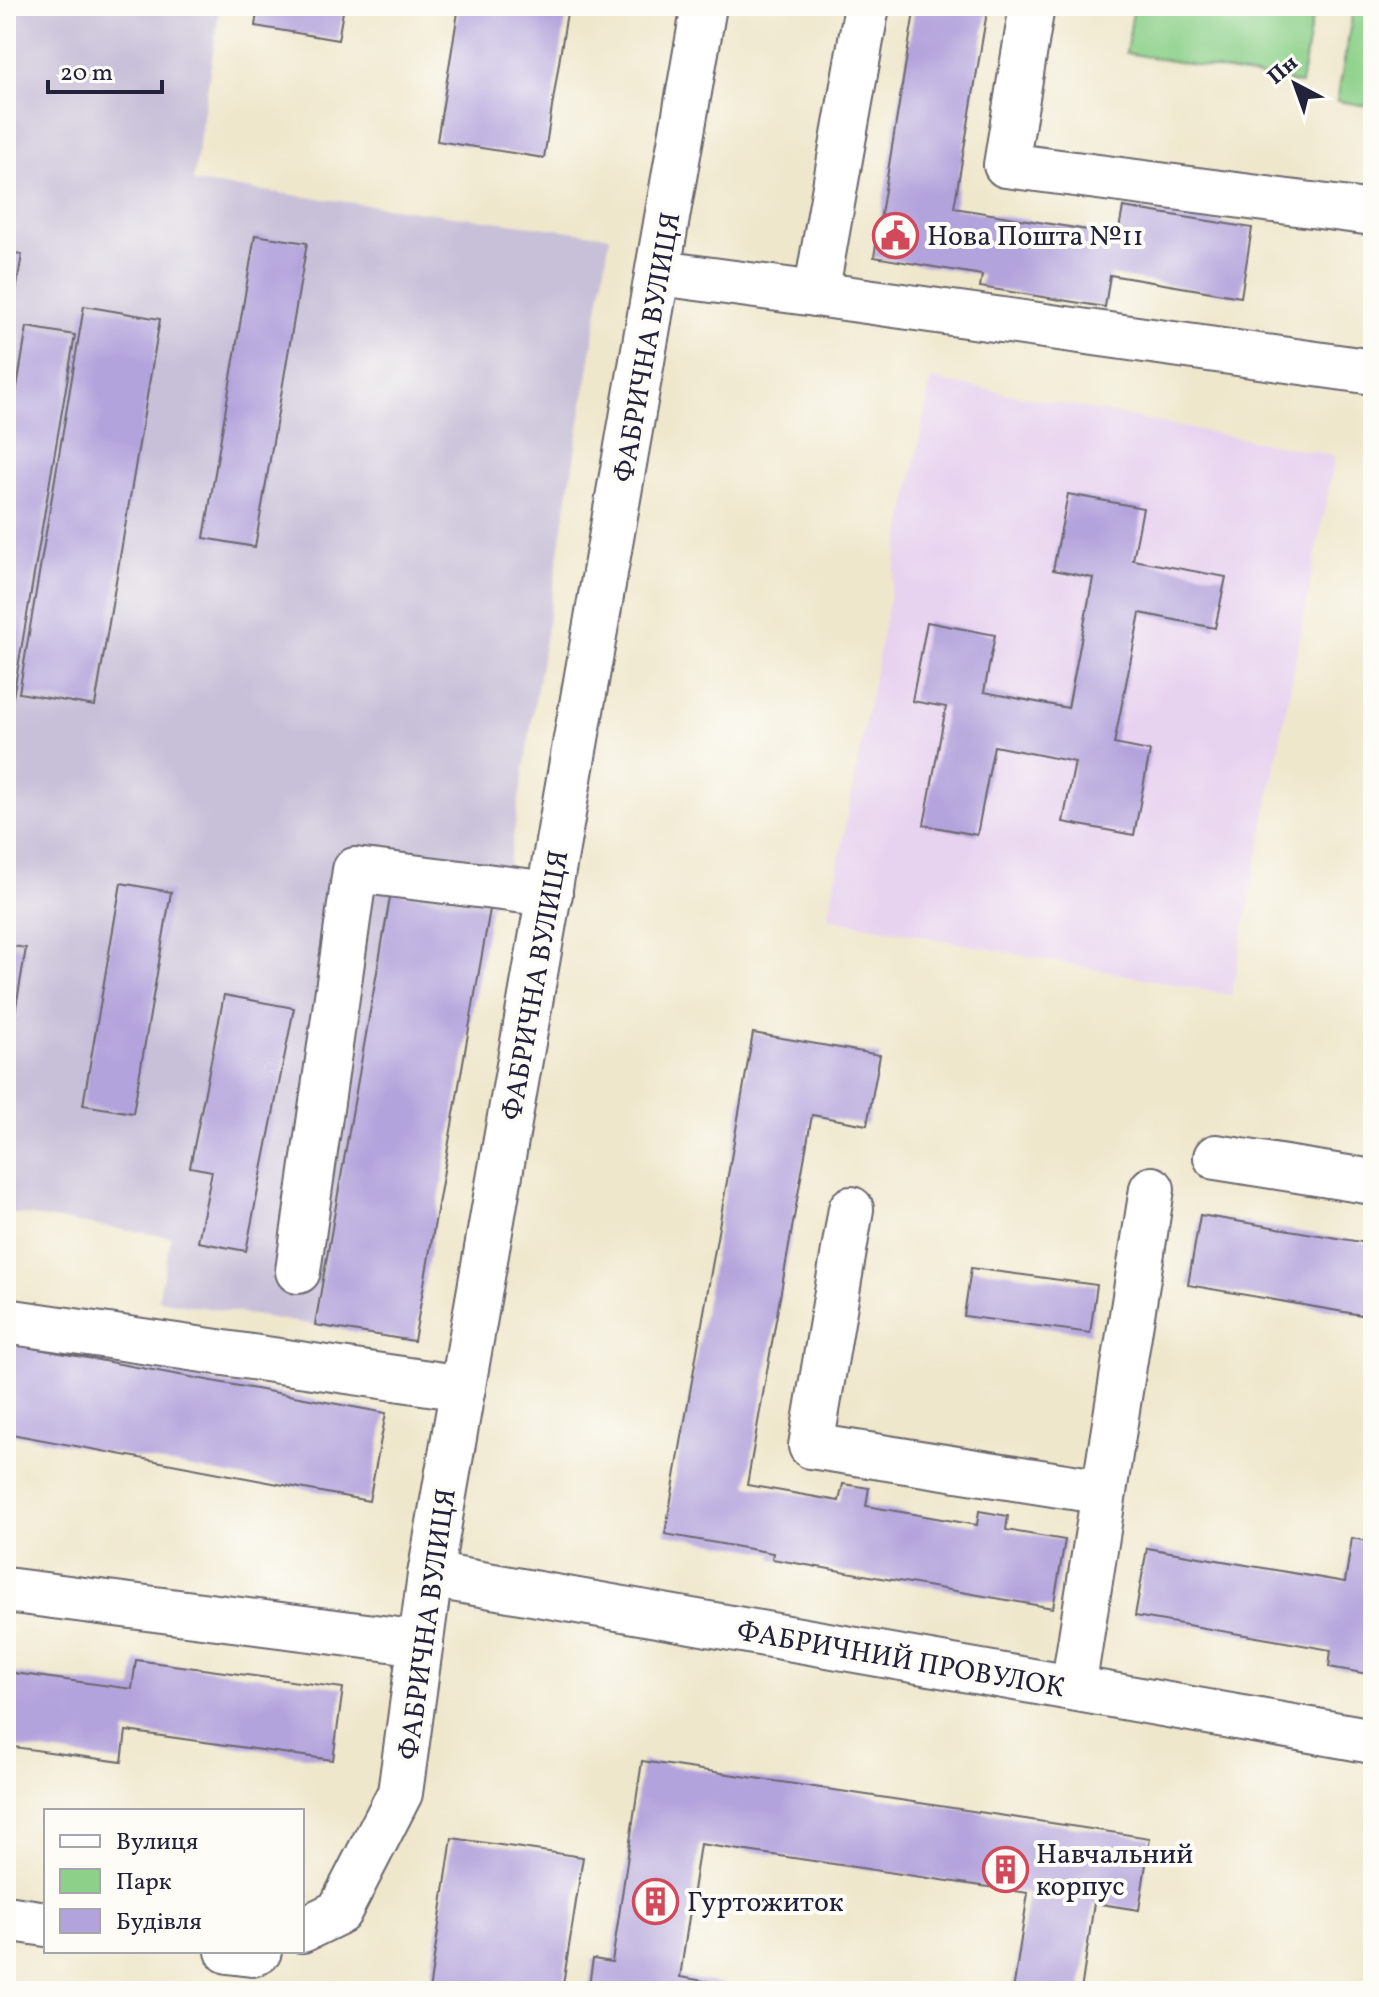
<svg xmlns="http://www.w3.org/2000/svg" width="1379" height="1997" viewBox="0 0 1379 1997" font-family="Vollkorn,serif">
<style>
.built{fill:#e7d2ef}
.industrial{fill:#c8bfd8}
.green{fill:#8cd089;stroke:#577962;stroke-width:2}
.building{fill:#b3a3dc}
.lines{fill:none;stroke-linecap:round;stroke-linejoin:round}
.minor-casing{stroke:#6a676e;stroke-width:48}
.minor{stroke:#fff;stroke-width:44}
.labels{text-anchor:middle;stroke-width:8;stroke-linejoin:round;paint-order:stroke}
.poi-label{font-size:28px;fill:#22223b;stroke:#fdfcf7;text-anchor:start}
.street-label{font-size:28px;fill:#22223b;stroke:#fdfcf7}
</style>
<rect width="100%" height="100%" fill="#fdfcf7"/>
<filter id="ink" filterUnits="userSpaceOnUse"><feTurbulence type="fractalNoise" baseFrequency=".0125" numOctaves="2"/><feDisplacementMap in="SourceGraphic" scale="16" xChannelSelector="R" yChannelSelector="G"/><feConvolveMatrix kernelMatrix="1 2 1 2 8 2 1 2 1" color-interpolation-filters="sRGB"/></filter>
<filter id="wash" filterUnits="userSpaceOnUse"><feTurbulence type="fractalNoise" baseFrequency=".006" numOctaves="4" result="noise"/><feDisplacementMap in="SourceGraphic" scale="32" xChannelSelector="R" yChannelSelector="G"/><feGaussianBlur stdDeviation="1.8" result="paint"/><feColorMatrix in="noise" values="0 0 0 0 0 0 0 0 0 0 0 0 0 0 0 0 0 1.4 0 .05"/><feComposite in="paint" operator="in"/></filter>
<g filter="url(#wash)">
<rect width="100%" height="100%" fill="#efe7cc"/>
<polygon class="built" points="931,379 1335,456 1231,995 828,918"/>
<polygon class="industrial" points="6,6 220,6 193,182 610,236 506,881 490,909 414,1341 158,1300 171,1237 6,1212"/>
<g class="green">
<polygon points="1134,6 1314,6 1301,84 1126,53"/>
<polygon points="1354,7 1373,10 1373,107 1337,101"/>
</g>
<g id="blocks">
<g class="building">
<polygon points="258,6 344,6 338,40 255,26"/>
<polygon points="459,6 568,6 544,158 437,141"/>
<polygon points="915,6 988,6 954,208 1118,235 1123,207 1252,228 1241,297 1110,275 1105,307 980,287 982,275 874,257"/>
<polygon points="255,235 307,243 255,547 204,538"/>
<polygon points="6,252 22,254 8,341 6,341"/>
<polygon points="84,306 160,319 95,706 19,693"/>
<polygon points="27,327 75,335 13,697 6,695 6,453"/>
<polygon points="1068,494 1143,508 1133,560 1226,577 1215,628 1140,613 1114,744 1150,751 1134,835 1063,822 1075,762 994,746 977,835 924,825 946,707 912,701 927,622 995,635 984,692 1068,708 1093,578 1053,570"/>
<polygon points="121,883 171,892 133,1113 83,1105"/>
<polygon points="391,892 490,909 414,1341 315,1325"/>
<polygon points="6,945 26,948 8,1054 6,1054"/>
<polygon points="224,995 294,1008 246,1251 198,1242 212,1171 190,1167"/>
<polygon points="753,1033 880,1055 867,1125 812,1115 747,1485 839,1501 843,1484 869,1488 866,1506 977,1525 979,1511 1008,1516 1006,1530 1065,1540 1053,1608 772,1559 773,1553 665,1534"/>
<polygon points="1200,1215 1373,1244 1373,1317 1188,1285"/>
<polygon points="971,1268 1097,1285 1090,1333 964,1316"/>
<polygon points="6,1343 386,1413 369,1501 6,1433"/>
<polygon points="1352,1538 1373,1542 1373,1675 1329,1667 1331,1650 1135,1616 1147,1548 1345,1582"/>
<polygon points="136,1660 343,1688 333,1760 126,1731 122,1762 6,1746 6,1672 132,1689"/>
<polygon points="642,1761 1150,1838 1139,1910 1094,1903 1081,1991 1013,1991 1028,1893 700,1844 680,1977 764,1991 588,1991 593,1959 612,1962"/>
<polygon points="452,1838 583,1857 562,1991 429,1991"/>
</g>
</g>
</g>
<g filter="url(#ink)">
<use href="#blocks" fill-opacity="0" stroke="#6a676e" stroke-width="2"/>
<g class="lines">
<defs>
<g id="minor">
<polyline points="1032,6 1006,165 1373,213"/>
<polyline points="660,273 816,294 867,6"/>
<polyline points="816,294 1373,372"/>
<polyline points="1216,1157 1373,1182"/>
<polyline points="851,1209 811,1446 1104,1492"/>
<polyline points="298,1271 355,870 550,894"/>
<polyline points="6,1321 463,1388"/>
<polyline points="430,1575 1373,1741"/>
<polyline points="6,1590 421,1643"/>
<polyline points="1073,1688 1152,1189"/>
<polyline points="6,1918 46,1924"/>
<polyline points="302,1930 339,1912 400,1793 430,1575 704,6"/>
<polyline points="228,1951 252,1954 259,1951"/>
</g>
</defs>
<use href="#minor" class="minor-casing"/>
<use href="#minor" class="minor"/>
</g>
</g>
<defs>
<symbol id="civic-ring" viewBox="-11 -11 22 22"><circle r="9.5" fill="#fdfcf7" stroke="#d1495b" stroke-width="1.5"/><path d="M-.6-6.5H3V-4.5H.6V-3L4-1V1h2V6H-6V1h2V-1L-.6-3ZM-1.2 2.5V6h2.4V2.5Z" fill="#d1495b"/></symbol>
<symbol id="building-ring" viewBox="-11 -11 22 22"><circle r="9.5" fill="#fdfcf7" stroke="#d1495b" stroke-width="1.5"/><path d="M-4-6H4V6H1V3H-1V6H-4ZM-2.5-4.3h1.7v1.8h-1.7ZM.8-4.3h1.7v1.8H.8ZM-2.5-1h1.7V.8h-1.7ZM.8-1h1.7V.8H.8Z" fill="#d1495b"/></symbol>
</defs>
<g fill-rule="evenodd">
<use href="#civic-ring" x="870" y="210" width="51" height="51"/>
<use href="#building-ring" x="980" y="1844" width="51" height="51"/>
<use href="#building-ring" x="630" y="1876" width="51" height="51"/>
</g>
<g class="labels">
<g class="poi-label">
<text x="927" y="245">Нова Пошта №11</text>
<text x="1036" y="1863">Навчальний<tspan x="1036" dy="32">корпус</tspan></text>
<text x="687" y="1911">Гуртожиток</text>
</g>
<g class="street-label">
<text transform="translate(646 347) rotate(-80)" y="10">ФАБРИЧНА ВУЛИЦЯ</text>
<text transform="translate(534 985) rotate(-80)" y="10">ФАБРИЧНА ВУЛИЦЯ</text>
<text transform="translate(426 1624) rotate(-82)" y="10">ФАБРИЧНА ВУЛИЦЯ</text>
<text transform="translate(901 1658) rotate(10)" y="10">ФАБРИЧНИЙ ПРОВУЛОК</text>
</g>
</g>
<rect width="1379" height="1997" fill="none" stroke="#fdfcf7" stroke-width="32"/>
<rect x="44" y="1809" width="260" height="144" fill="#fdfcf7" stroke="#a5a5ac" stroke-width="2"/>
<rect x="60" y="1835" width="40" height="12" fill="#ffffff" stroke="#a5a5ac" stroke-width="2"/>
<text x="116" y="1849" font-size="24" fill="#22223b">Вулиця</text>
<rect x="60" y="1869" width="40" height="24" fill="#8cd089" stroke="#a5a5ac" stroke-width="2"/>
<text x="116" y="1889" font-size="24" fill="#22223b">Парк</text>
<rect x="60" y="1909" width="40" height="24" fill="#b3a3dc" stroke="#a5a5ac" stroke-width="2"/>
<text x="116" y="1929" font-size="24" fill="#22223b">Будівля</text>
<g transform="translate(1295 84) rotate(319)" stroke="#fdfcf7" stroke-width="6" paint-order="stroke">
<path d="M0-6L14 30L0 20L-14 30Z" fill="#22223b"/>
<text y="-12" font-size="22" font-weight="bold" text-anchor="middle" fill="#22223b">Пн</text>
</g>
<path d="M48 80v12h114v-12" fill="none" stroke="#22223b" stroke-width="4"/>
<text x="60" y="80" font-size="24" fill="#22223b" stroke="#fdfcf7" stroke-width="6" paint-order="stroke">20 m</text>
</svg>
